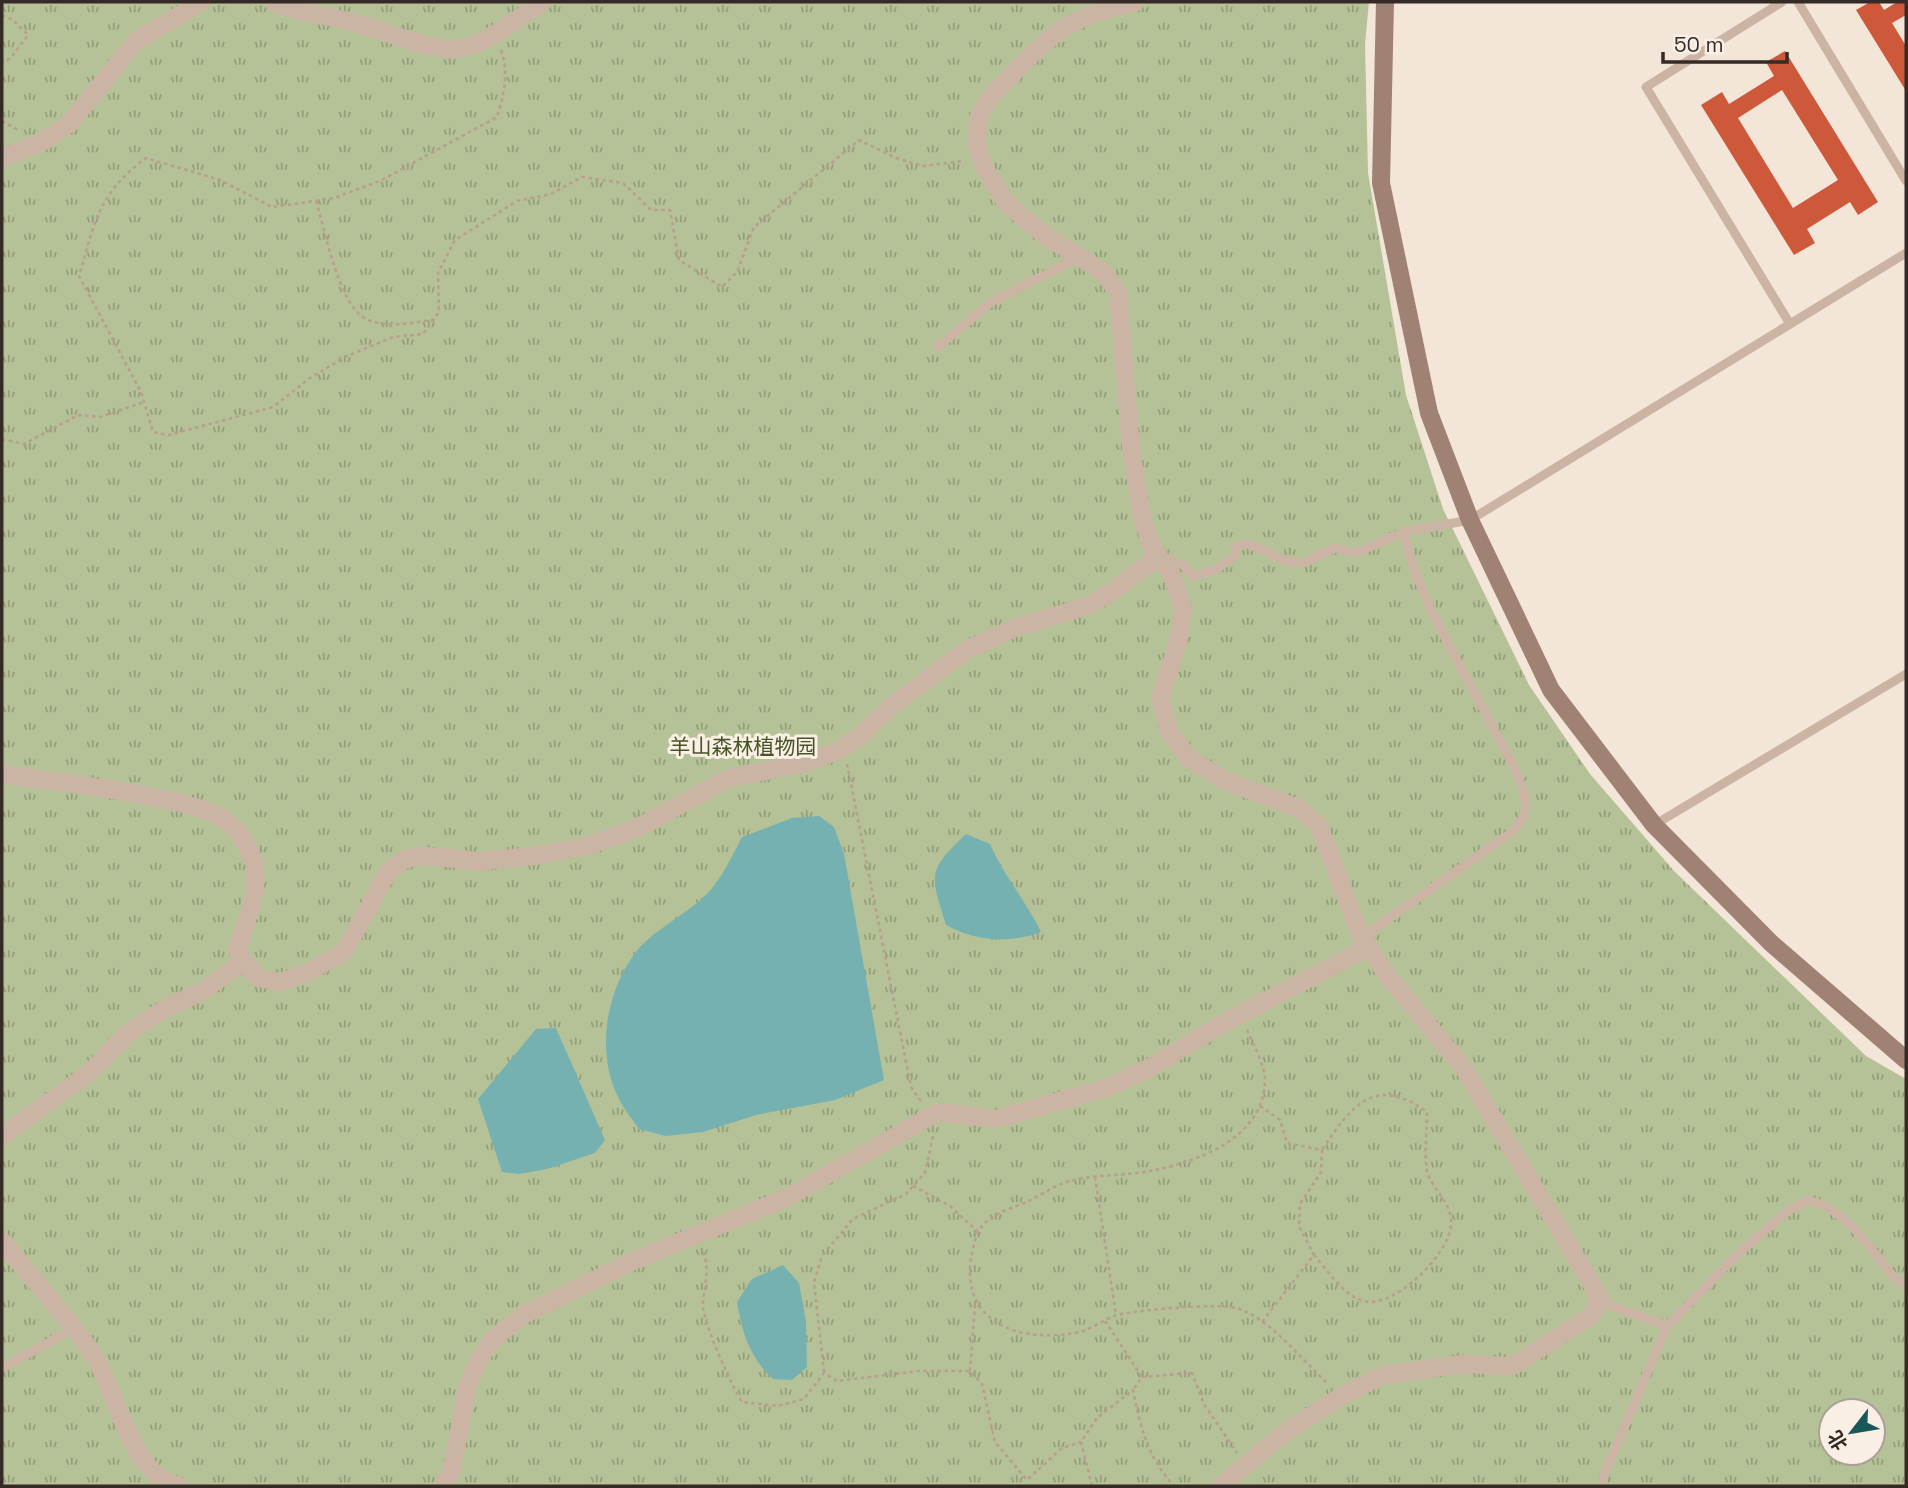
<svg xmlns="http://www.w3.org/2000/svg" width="1908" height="1488" viewBox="0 0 1908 1488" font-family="'Space Grotesk','Noto Sans SC',sans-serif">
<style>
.park{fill:url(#park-tufts);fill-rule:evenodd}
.water{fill:#75b1b1}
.building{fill:#ce593a;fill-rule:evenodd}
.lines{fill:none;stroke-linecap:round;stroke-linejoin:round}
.path{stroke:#b79e8d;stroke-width:2.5;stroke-dasharray:3.5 3.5;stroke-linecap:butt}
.lane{stroke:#cbb4a3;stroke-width:9}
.street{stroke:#cbb4a3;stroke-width:18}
.secondary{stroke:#9f8274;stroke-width:18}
.labels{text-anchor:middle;stroke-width:6;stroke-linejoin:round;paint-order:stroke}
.park-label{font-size:21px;fill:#465528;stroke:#faefe4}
</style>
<defs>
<pattern id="park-tufts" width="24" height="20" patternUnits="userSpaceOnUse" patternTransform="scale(1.75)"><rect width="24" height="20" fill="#b5c297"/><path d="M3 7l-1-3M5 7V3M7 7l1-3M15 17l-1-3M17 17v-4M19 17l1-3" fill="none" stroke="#949e7b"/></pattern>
</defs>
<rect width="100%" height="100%" fill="#f3e5d7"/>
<path class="park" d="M2,2H1369L1365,44L1368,173L1406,395L1443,509L1529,685L1590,774L1674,871L1866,1056L1906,1079V1486H2ZM1831,1411H1873V1453H1831Z"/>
<g class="water">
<path d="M819,816L834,827L844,854L884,1080L835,1100L756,1115L703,1132L666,1136L639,1129C632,1119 623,1108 618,1097C597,1055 605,997 631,959C647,934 675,921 697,903C718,887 730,860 742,837L792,818Z"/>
<path d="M966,834L990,844C1004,876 1026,901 1041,932C1009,944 975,941 946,925C930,874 927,871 966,834Z"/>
<polygon points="556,1028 605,1140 595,1153 547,1169 519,1174 502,1172 478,1099 536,1029"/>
<path d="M783,1265L799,1283L806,1322L807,1367L792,1380L773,1379C750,1358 742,1333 737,1302L752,1279Z"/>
</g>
<g class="building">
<polygon points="1870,2 1879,2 1884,10 1897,2 1906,2 1906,15 1892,23 1906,46 1906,91 1856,10"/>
<path d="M1785,51L1878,202L1858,215L1850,202L1807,229L1815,243L1794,255L1701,105L1722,92L1729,104L1774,76L1766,62ZM1782,90L1838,180L1793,208L1738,118Z"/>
</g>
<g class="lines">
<g class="path">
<polyline points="2,15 13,20 28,35 11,58 2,63"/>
<path d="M501,50C509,73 504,95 497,117L380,181L334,198L272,207L220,180L146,158C98,194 95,221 79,276L141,392L153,432L169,435L273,407L310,378L347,356L393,337L423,334L439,312L438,273L455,240L517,201L551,194L582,177L623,183L651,210H670L679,260L722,287L737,272L754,227L859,140L896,158L923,166L963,161"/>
<polyline points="2,121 20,131"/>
<path d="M316,201C325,229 338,301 363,317C382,329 412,323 433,320"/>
<polyline points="2,439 24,444 78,415 100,417 144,402"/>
<polyline points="847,764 911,1087 921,1101"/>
<path d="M1247,1030C1253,1044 1265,1065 1265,1080C1264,1138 1198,1162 1150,1171C1123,1176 1093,1174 1066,1182C1052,1187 1038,1197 1024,1203C1007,1210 984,1216 977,1235C950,1311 1004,1345 1075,1333C1089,1331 1101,1321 1114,1316C1132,1310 1222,1302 1240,1309C1273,1322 1302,1360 1328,1384"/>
<polyline points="1260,1106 1280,1120 1287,1143 1322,1150 1321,1172 1300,1204 1299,1226 1314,1255 1262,1322"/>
<polyline points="1095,1177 1116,1315"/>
<polyline points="913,1186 950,1206 978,1232"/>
<path d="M703,1252C711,1270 703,1287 703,1306C703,1322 732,1387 742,1402L777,1406L804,1399L824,1373L837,1381L919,1371H970L982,1384L995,1442L1027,1480L1062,1448L1081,1442"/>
<path d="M1314,1255C1327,1270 1341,1292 1360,1300C1391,1313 1449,1255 1451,1225C1453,1203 1432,1190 1427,1171C1424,1154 1427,1130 1427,1112C1375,1074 1351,1106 1322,1150"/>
<polyline points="1105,1321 1142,1377 1133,1390"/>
<polyline points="970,1371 975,1305"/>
<polyline points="824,1372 814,1282 822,1256 853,1219 906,1194 925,1173 933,1136"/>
<polyline points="1142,1377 1192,1373 1204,1404 1237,1453"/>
<path d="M1092,1486L1081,1442L1097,1418L1133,1390C1140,1426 1148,1458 1174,1486"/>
</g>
<g class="lane">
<polyline points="1782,2 1646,87 1790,324"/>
<polyline points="1798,2 1906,181"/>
<polyline points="938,347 991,302 1080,257"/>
<polyline points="1161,557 1183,565 1192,576 1215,570 1235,556 1235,547 1249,544 1286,561 1303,563 1335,548 1355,553 1404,532 1470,520 1906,253"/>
<polyline points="1654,825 1906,674"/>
<path d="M1369,945L1371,931L1512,832C1520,822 1528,813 1525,799C1521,776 1506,752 1495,731C1465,672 1416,596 1404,532"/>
<polyline points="1598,1301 1667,1326"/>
<polyline points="2,1368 73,1329"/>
<path d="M1603,1486L1604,1475L1667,1326L1741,1251L1788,1211L1809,1200C1847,1210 1872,1251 1896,1280L1906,1286"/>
</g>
<g class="street">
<path d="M273,2C304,14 325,15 356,23C379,30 439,53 459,49C490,43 517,17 543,2"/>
<polyline points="1136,2 1094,13 1061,29 1030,56 990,97 978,118 977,145 984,167 1006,203 1044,235 1102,271 1118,292 1131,449 1143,521 1152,547 1172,575 1183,610 1178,642 1160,699 1169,731 1189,759 1230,783 1298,808 1319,826 1360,934 1389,978 1463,1067 1600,1298 1592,1315 1513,1366 1463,1364 1383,1375 1341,1396 1284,1433 1221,1486"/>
<polyline points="2,158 44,141 69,124 136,41 201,2"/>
<path d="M2,774C46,781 197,797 225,820C240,831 249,846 254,864C261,891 244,925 237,952L258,978L280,982L307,973L344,952L388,872L405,859L425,856L479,861L534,856L588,846L639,827L729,778L798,765L835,752L859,737L889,708L968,649L1015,628L1087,606L1110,593L1159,556"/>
<polyline points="2,1136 89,1073 127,1034 164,1009 203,991 242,962"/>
<path d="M2,1241C31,1279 66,1314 93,1354C117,1391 130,1476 179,1486"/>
<polyline points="442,1486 451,1474 468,1384 479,1360 494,1338 525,1314 633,1261 786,1198 938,1112 996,1119 1106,1088 1149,1068 1231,1019 1369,947"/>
</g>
<polyline class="secondary" points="1385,2 1381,183 1429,413 1470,520 1551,690 1654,825 1771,943 1906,1060"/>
</g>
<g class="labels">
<g class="park-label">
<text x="743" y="754">羊山森林植物园</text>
</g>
</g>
<rect width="1908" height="1488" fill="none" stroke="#352a25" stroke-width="7"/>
<g transform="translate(1852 1432) rotate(239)"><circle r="33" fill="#faefe4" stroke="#aba098" stroke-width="2"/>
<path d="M0-5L12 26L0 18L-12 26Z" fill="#195759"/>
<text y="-10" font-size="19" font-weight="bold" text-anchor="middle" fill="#352a25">北</text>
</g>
<path d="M1663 52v10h124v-10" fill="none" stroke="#352a25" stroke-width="3.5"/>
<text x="1674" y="52" font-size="21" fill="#352a25" stroke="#faefe4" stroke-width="5" paint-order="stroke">50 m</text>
</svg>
